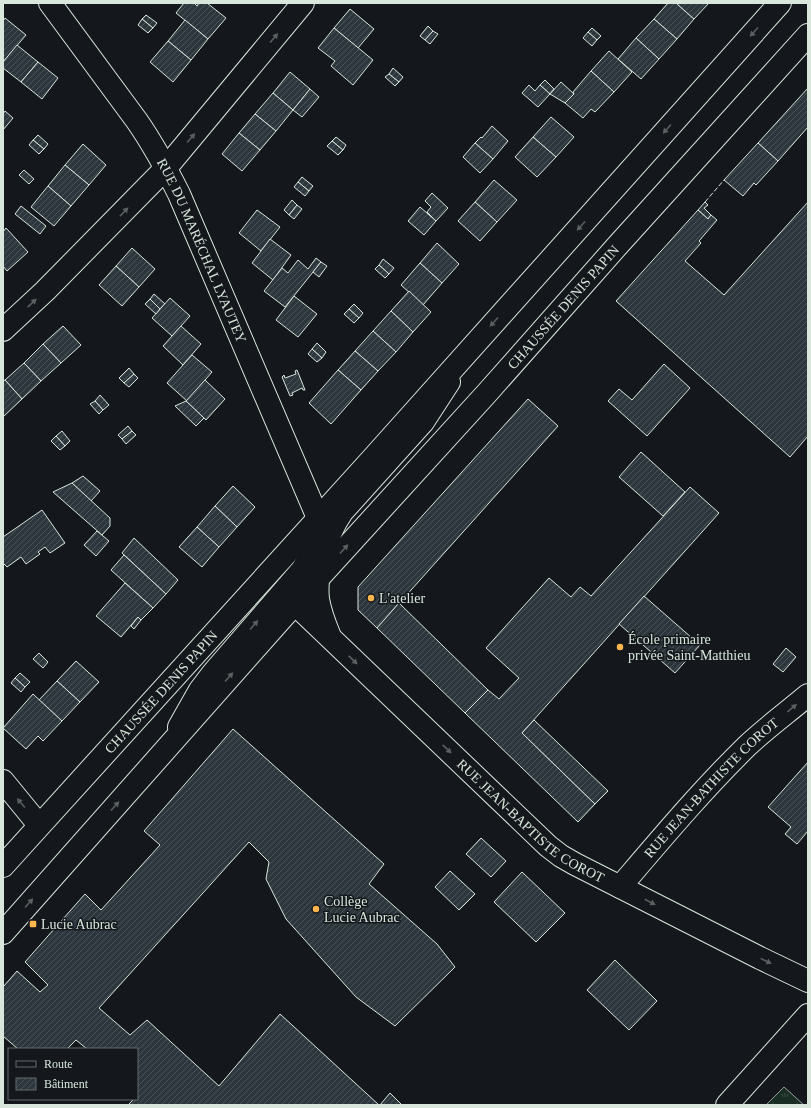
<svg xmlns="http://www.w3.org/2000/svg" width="811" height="1108" viewBox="0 0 811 1108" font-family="Georgia,serif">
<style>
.grass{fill:url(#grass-tufts);stroke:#939e99}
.building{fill:url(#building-hatch);stroke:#d8e6dc}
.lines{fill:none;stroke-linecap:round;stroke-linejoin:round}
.minor-casing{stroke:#d8e6dc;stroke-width:24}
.primary-casing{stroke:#d8e6dc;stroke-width:24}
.minor{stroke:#14181c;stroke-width:22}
.primary{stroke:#14181c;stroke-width:22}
.fence{stroke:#d8e6dc;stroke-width:1;stroke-dasharray:5 2;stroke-linecap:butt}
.oneway{fill:#59605f}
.poi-dot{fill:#ffb74d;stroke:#14181c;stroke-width:1.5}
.labels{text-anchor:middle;stroke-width:3;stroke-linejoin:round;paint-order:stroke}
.street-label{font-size:14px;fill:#d8e6dc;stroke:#14181c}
.poi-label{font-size:14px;fill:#d8e6dc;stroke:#14181c;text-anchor:start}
</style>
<defs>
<pattern id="grass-tufts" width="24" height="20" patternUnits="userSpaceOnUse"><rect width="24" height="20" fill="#1a2d24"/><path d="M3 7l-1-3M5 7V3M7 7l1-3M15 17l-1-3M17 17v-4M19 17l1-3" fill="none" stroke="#3b4b43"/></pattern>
<pattern id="building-hatch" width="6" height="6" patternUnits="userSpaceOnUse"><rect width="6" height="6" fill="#2c363c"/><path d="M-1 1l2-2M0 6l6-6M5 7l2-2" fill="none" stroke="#4a5358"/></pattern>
</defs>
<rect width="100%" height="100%" fill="#14181c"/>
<polygon class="grass" points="784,1087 804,1105 766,1105"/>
<g class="building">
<polygon points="184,3 194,3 197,6 199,3 207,3 226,18 208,39 176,13"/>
<polygon points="668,3 676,3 694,19 677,39 654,19"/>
<polygon points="676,3 709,3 694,19"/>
<polygon points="350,9 374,29 358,48 334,28"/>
<polygon points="146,15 157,23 153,28 142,19"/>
<polygon points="5,18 26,35 3,62 3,21"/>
<polygon points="142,19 153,28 148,33 138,25"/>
<polygon points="654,19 677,39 659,59 636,38"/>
<polygon points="185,20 208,39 191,60 168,41"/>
<polygon points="428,26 433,31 425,40 420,36"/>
<polygon points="334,28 373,60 353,85 331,66 335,61 318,48"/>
<polygon points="592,28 601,36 597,40 588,32"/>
<polygon points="433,31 438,34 430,44 425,40"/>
<polygon points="588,32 597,40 592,46 583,38"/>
<polygon points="636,38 659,59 641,79 618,59"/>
<polygon points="168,41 191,60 173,82 150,62"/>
<polygon points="17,45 38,62 21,82 3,68 3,62"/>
<polygon points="609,51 632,72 614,92 591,71"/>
<polygon points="38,62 58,78 42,99 21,82"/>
<polygon points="393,68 403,77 399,82 389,74"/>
<polygon points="591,71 614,92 595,112 591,109 583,118 565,103 574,94 573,92"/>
<polygon points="290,72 310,89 293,110 273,93"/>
<polygon points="389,74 399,82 395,86 385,77"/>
<polygon points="545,80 554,89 550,94 540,85"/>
<polygon points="561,82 574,94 565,103 550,94"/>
<polygon points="529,85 535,91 540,85 550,94 538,107 522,93"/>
<polygon points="808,88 808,127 778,161 758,143"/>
<polygon points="310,89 319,97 302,117 293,110"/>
<polygon points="273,93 293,110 276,131 255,114"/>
<polygon points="5,111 13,118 3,130 3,114"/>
<polygon points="255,114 276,131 260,150 239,133"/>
<polygon points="551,117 574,137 556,157 533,137"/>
<polygon points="492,126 508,141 493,159 475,143 481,137 482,138"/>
<polygon points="239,133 260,150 242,171 222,154"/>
<polygon points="38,135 48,144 44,149 33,140"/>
<polygon points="336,137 346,145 343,150 332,141"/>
<polygon points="533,137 556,157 537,177 515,157"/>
<polygon points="33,140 44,149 39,154 29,145"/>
<polygon points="332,141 343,150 338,155 327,146"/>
<polygon points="475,143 493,159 480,173 463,157"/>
<polygon points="758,143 778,161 756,185 754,183 743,196 724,180"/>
<polygon points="83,144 106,165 89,185 65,165"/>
<polygon points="65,165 89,185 71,206 48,186"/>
<polygon points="24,170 34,179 29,184 19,175"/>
<polygon points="302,177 313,186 309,191 298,182"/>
<polygon points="494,180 517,200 497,222 475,202"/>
<polygon points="298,182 309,191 305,196 294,187"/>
<polygon points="48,186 71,206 54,226 31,207"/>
<polygon points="432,193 448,208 436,221 427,212 431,207 425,201"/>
<polygon points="292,200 297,205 289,215 284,210"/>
<polygon points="475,202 497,222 480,241 458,221"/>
<polygon points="705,202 708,205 704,208 711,215 708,219 698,210"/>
<polygon points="808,202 808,436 790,457 616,301 698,210 708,219 711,215 717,220 699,241 701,243 685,261 724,295"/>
<polygon points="297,205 302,209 294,219 289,215"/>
<polygon points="21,206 46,226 40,234 15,214"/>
<polygon points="420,207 436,221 424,235 408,221"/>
<polygon points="257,210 280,227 261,251 239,233"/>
<polygon points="6,228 28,252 7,271 3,266 3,232"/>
<polygon points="270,239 291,255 273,280 252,263"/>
<polygon points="437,243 459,264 442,283 420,263"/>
<polygon points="132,248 155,269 139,287 116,266"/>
<polygon points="316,258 321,262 285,307 264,291 282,268 288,273 298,260 308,269"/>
<polygon points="383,259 394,268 389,274 379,265"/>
<polygon points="321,262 327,266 319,277 313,272"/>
<polygon points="420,263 442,283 423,305 401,285"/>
<polygon points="379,265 389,274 385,278 375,269"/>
<polygon points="116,266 139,287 122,306 99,285"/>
<polygon points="409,291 431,312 413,332 391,311"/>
<polygon points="154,294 165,304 160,309 150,299"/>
<polygon points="294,296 317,314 298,337 276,320"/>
<polygon points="170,298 190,316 172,336 152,318"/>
<polygon points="150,299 160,309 156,314 145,304"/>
<polygon points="354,304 363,313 359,318 349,309"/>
<polygon points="349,309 359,318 354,323 344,314"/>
<polygon points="391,311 413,332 396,352 373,331"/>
<polygon points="63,326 81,345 61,363 43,344"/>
<polygon points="181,326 201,344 183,365 163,346"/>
<polygon points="373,331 396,352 378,371 355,351"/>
<polygon points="317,343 326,352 322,358 312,349"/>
<polygon points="43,344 61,363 41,381 24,363"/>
<polygon points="312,349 322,358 317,362 308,354"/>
<polygon points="355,351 378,371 361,390 338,370"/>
<polygon points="192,355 212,372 187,401 167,383"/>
<polygon points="24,363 41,381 22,399 5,380"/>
<polygon points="664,364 690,388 647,436 608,401 619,389 632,400"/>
<polygon points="129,368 134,374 124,383 119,378"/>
<polygon points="297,370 305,390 303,390 302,388 292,393 293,395 290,396 282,377 284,375 285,378 296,374 295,371"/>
<polygon points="338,370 361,390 331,424 309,403"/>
<polygon points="134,374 138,378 129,387 124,383"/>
<polygon points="5,380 22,399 3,417 3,381"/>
<polygon points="205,380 225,399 206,420 186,401"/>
<polygon points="100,395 109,405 103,410 95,401"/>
<polygon points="528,399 558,426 377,628 358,610 358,587"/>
<polygon points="95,401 103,410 99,414 90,404"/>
<polygon points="186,401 204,418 196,426 175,406"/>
<polygon points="128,426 132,431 122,439 118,435"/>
<polygon points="62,431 70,441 65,446 56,436"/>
<polygon points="132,431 136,435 126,444 122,439"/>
<polygon points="56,436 65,446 60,450 51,441"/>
<polygon points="641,452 685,492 663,516 619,477"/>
<polygon points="83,476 100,491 91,501 72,483"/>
<polygon points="72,483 110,518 110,526 102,535 53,492"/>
<polygon points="233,486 255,507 237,527 215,506"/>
<polygon points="690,487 719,513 522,733 595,804 578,822 465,713 488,690 499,699 519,678 486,648 549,578 571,597 580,587 591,596"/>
<polygon points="215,506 237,527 219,547 197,527"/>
<polygon points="42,510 65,543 50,553 45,547 38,552 40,554 26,564 21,557 7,567 3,563 3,537"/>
<polygon points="197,527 219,547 202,567 179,547"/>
<polygon points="97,531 109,541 96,556 84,545"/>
<polygon points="134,538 178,580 166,594 122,553"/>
<polygon points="124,555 166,594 153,608 111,570"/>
<polygon points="125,583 153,608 141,620 138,617 121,637 96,616"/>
<polygon points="644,596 700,645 675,673 619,624"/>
<polygon points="399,603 488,690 465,713 377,628"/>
<polygon points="138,617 141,620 134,629 131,626"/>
<polygon points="786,648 796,657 783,672 773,664"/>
<polygon points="39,653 48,662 43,668 33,659"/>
<polygon points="76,661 99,682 80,702 57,681"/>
<polygon points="20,673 30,682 25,687 15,678"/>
<polygon points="15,678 25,687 21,692 11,683"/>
<polygon points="57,681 80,702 62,721 39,700"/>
<polygon points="33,694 62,721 43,741 38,736 26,749 3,728"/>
<polygon points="534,720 608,791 595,804 522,733"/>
<polygon points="233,729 384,864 369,884 437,944 455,967 395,1026 356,997 286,919 266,879 269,862 249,842 99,1008 130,1035 147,1020 219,1086 280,1014 379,1105 128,1105 134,1099 137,1099 137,1049 87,1049 76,1040 67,1049 18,1049 3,1036 3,987 17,971 40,992 48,985 25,962 85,894 101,910 160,845 144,831"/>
<polygon points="808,762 808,831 797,844 785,834 791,827 768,807"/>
<polygon points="481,838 506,861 491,877 466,854"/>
<polygon points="450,871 475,894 459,910 435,887"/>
<polygon points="522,872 565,913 536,942 494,902"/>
<polygon points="615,960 657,1001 629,1030 587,990"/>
<polygon points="390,1093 402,1105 380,1105"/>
</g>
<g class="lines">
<defs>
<g id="minor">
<path id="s1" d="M50,3L137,121C153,144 166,168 179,194L318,518L315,543L310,557L302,570L213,673L200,690L179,727"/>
<polyline points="3,330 45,291 166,168 303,3"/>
<path id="s2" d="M295,604L548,846L561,856L575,864L760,958L808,981"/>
<path d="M329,634C324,622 320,611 318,599C315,571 327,534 342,512L423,422L449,382"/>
<polyline points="3,781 39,825"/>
<path id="s3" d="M620,887C661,839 702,790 747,746C766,728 788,712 808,695"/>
<polyline points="727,1105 808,1015"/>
</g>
<g id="primary">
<path id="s4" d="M3,866L373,458L780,3"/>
<path id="s5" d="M3,933L283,617L487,393L618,245L808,35"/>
</g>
</defs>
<use href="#minor" class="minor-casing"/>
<use href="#primary" class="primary-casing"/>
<use href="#minor" class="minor"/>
<use href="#primary" class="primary"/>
<polyline class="fence" points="705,202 724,180"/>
</g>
<defs><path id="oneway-solid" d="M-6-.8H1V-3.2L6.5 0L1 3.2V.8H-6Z"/></defs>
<g class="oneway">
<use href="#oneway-solid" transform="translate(754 32) rotate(132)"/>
<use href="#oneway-solid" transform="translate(274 38) rotate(-50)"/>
<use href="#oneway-solid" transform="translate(667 129) rotate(132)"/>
<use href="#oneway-solid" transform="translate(191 138) rotate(-50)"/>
<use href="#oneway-solid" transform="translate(124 212) rotate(-46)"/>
<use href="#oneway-solid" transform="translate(581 226) rotate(132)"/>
<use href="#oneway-solid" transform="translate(32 303) rotate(-43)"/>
<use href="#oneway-solid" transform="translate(494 322) rotate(132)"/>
<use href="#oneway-solid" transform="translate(344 549) rotate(-48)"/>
<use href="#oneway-solid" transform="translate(254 625) rotate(-49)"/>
<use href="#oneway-solid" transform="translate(353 660) rotate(44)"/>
<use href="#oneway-solid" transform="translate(229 677) rotate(-48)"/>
<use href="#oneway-solid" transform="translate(792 708) rotate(-39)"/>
<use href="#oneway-solid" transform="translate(447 749) rotate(44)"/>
<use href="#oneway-solid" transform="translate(21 803) rotate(-130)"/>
<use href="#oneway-solid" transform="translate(115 806) rotate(-48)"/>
<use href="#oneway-solid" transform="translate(650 902) rotate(27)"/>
<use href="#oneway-solid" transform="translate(29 903) rotate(-48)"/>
<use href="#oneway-solid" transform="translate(766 961) rotate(26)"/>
</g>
<g class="poi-dot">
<circle cx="371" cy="598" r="4"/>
<circle cx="620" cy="647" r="4"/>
<circle cx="316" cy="909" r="4"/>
<rect x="29" y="920" width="8" height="8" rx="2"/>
</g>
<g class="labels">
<g class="street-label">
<text dy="5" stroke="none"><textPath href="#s1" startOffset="292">RUE DU MARÉCHAL LYAUTEY</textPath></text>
<text dy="5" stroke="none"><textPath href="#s5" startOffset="840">CHAUSSÉE DENIS PAPIN</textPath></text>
<text dy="5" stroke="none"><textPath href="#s4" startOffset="235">CHAUSSÉE DENIS PAPIN</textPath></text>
<text dy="5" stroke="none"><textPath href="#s3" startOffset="135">RUE JEAN-BATHISTE COROT</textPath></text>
<text dy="5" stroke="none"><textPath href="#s2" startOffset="321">RUE JEAN-BAPTISTE COROT</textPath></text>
</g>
<g class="poi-label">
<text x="379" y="603">L'atelier</text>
<text x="628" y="644">École primaire<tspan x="628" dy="16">privée Saint-Matthieu</tspan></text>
<text x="324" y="906">Collège<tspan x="324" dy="16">Lucie Aubrac</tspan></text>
<text x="41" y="929">Lucie Aubrac</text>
</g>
</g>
<rect width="811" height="1108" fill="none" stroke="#d8e6dc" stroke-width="8"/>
<rect x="8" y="1048" width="130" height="52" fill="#14181c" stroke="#626a69"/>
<rect x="16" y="1061" width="20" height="6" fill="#14181c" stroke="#626a69"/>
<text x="44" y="1068" font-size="12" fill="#d8e6dc">Route</text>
<rect x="16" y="1078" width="20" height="12" fill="url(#building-hatch)" stroke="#626a69"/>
<text x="44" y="1088" font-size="12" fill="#d8e6dc">Bâtiment</text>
</svg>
